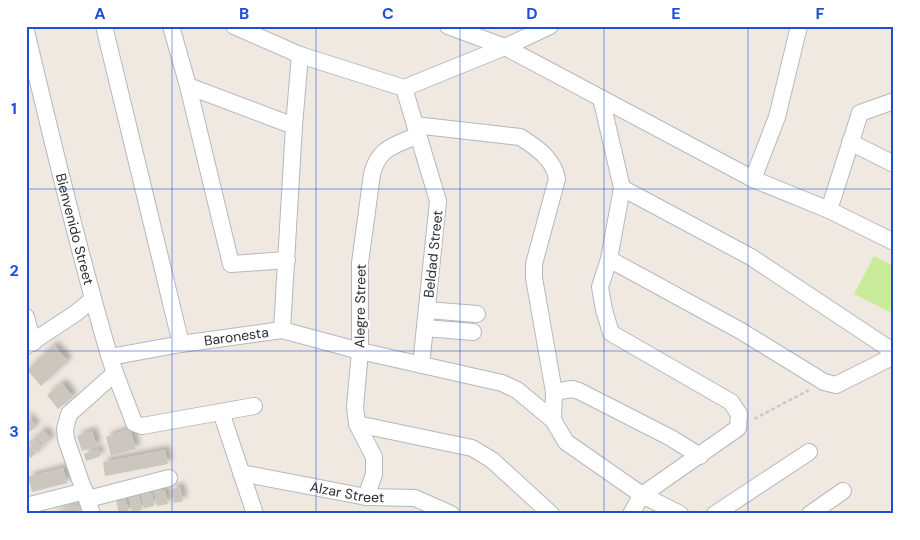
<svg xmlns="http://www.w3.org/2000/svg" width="920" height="540" viewBox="0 0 920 540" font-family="'DM Sans',sans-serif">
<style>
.pitch{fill:#c9ec9a}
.building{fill:#cbc7bf;filter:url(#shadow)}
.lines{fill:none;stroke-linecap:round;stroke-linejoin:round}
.minor-casing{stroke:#b4b7c1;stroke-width:18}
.path{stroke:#c9c9c9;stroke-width:2.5;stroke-dasharray:4 2.5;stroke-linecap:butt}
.minor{stroke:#fff;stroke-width:16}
.grid{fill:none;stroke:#1d4ed8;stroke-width:1;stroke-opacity:0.55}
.labels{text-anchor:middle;stroke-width:5;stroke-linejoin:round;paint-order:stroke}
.street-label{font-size:14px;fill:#2e2e2e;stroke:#fff}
.neatline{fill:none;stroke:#1d4ed8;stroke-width:2}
.grid-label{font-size:16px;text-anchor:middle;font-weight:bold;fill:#1d4ed8}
</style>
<defs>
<filter id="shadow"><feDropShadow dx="4.5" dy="-4.5" stdDeviation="2.5" flood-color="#0004"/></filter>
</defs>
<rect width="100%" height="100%" fill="#efe9e1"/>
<polygon class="pitch" points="874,256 894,266 894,314 854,294"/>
<g class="building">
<polygon points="54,345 68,361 41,386 27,370"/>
<polygon points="62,383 73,397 58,409 47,395"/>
<polygon points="26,415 36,426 26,435"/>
<polygon points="130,429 136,449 111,456 106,437"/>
<polygon points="43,430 51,439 44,445 36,436"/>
<polygon points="92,431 97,446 82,451 77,436"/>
<polygon points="34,438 43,447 38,452 29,442"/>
<polygon points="28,444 36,453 31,458 26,453 26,446"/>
<polygon points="98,449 101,456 86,461 84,454"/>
<polygon points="165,450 168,464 105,476 103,462"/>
<polygon points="63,468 67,483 32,492 28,477"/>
<polygon points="180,487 183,501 174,503 171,489"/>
<polygon points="165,490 168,504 157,506 154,492"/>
<polygon points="152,493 154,506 144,508 141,495"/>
<polygon points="139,495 142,510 132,512 129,497"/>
<polygon points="125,498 129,512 119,514 116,500"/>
<polygon points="80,505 82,514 50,514 50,513"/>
</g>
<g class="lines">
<defs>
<g id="minor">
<polyline points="104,26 181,344"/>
<polyline points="171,26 188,86 231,264 287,260"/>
<polyline points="234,26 300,55 404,88 505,47 550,26"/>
<polyline points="448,26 505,47 753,179 829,210 894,242"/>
<path id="s1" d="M26,31C52,140 78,248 109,355C116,378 126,400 134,423L142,426L254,406"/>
<polyline points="188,86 294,126"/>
<polyline points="404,88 438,201 421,365"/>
<polyline points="601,98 622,188 609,259 600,287 604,310 611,333 731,402 739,414 738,428 642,495 631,514"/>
<path d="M415,125L520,137C536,147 554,159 557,179L534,264V278L554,392L553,420"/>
<polyline points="850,142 894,164"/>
<polyline points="753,179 777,117 799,26"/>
<polyline points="622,188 751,257 894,352"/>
<polyline points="829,210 860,113 894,101"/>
<polyline points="609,259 741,331 824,382 836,385 894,356"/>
<polyline points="427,310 477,314"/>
<polyline points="26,317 33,343"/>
<polyline points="425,328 473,332"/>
<polyline points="282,330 294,126 300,55"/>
<polyline points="26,346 76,313 93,299"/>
<path id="s2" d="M110,357L181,344L282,330L360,351L502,383L517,390L553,420L566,442L642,495L680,514"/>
<polyline points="554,392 572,389 579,391 671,438 700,456"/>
<polyline points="221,412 255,514"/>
<polyline points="357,424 472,448 492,460 551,514"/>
<path id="s3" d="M241,473L366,497L415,498L451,514"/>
<path d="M366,497L374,474V457L357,424L355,407L360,351V263L372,174C379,147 394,146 418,135"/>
<polyline points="88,499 169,478"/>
<polyline points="26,506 85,491"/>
<polyline points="92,514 66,439 65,429 69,414 115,373"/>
<polyline points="715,514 809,452"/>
<polyline points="810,514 843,491"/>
</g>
</defs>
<use href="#minor" class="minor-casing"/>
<polyline class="path" points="754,419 809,390"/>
<use href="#minor" class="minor"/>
</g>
<path class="grid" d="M172,26V514M316,26V514M460,26V514M604,26V514M748,26V514M26,189H894M26,351H894"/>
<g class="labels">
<g class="street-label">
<text dy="5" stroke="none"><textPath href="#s1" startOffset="204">Bienvenido Street</textPath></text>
<text transform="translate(433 254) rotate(-84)" y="5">Beldad Street</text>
<text transform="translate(360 306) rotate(-89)" y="5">Alegre Street</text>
<text dy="5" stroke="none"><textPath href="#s2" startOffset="128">Baronesta</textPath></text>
<text dy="5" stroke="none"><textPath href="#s3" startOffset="108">Alzar Street</textPath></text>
</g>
</g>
<rect width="920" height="540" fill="none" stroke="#ffffff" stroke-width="55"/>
<rect x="28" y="28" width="864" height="484" class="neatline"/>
<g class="grid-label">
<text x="100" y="19">A</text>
<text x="244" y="19">B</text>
<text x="388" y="19">C</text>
<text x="532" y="19">D</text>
<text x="676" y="19">E</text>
<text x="820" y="19">F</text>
<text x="14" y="114">1</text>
<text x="14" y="276">2</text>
<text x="14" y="437">3</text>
</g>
</svg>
